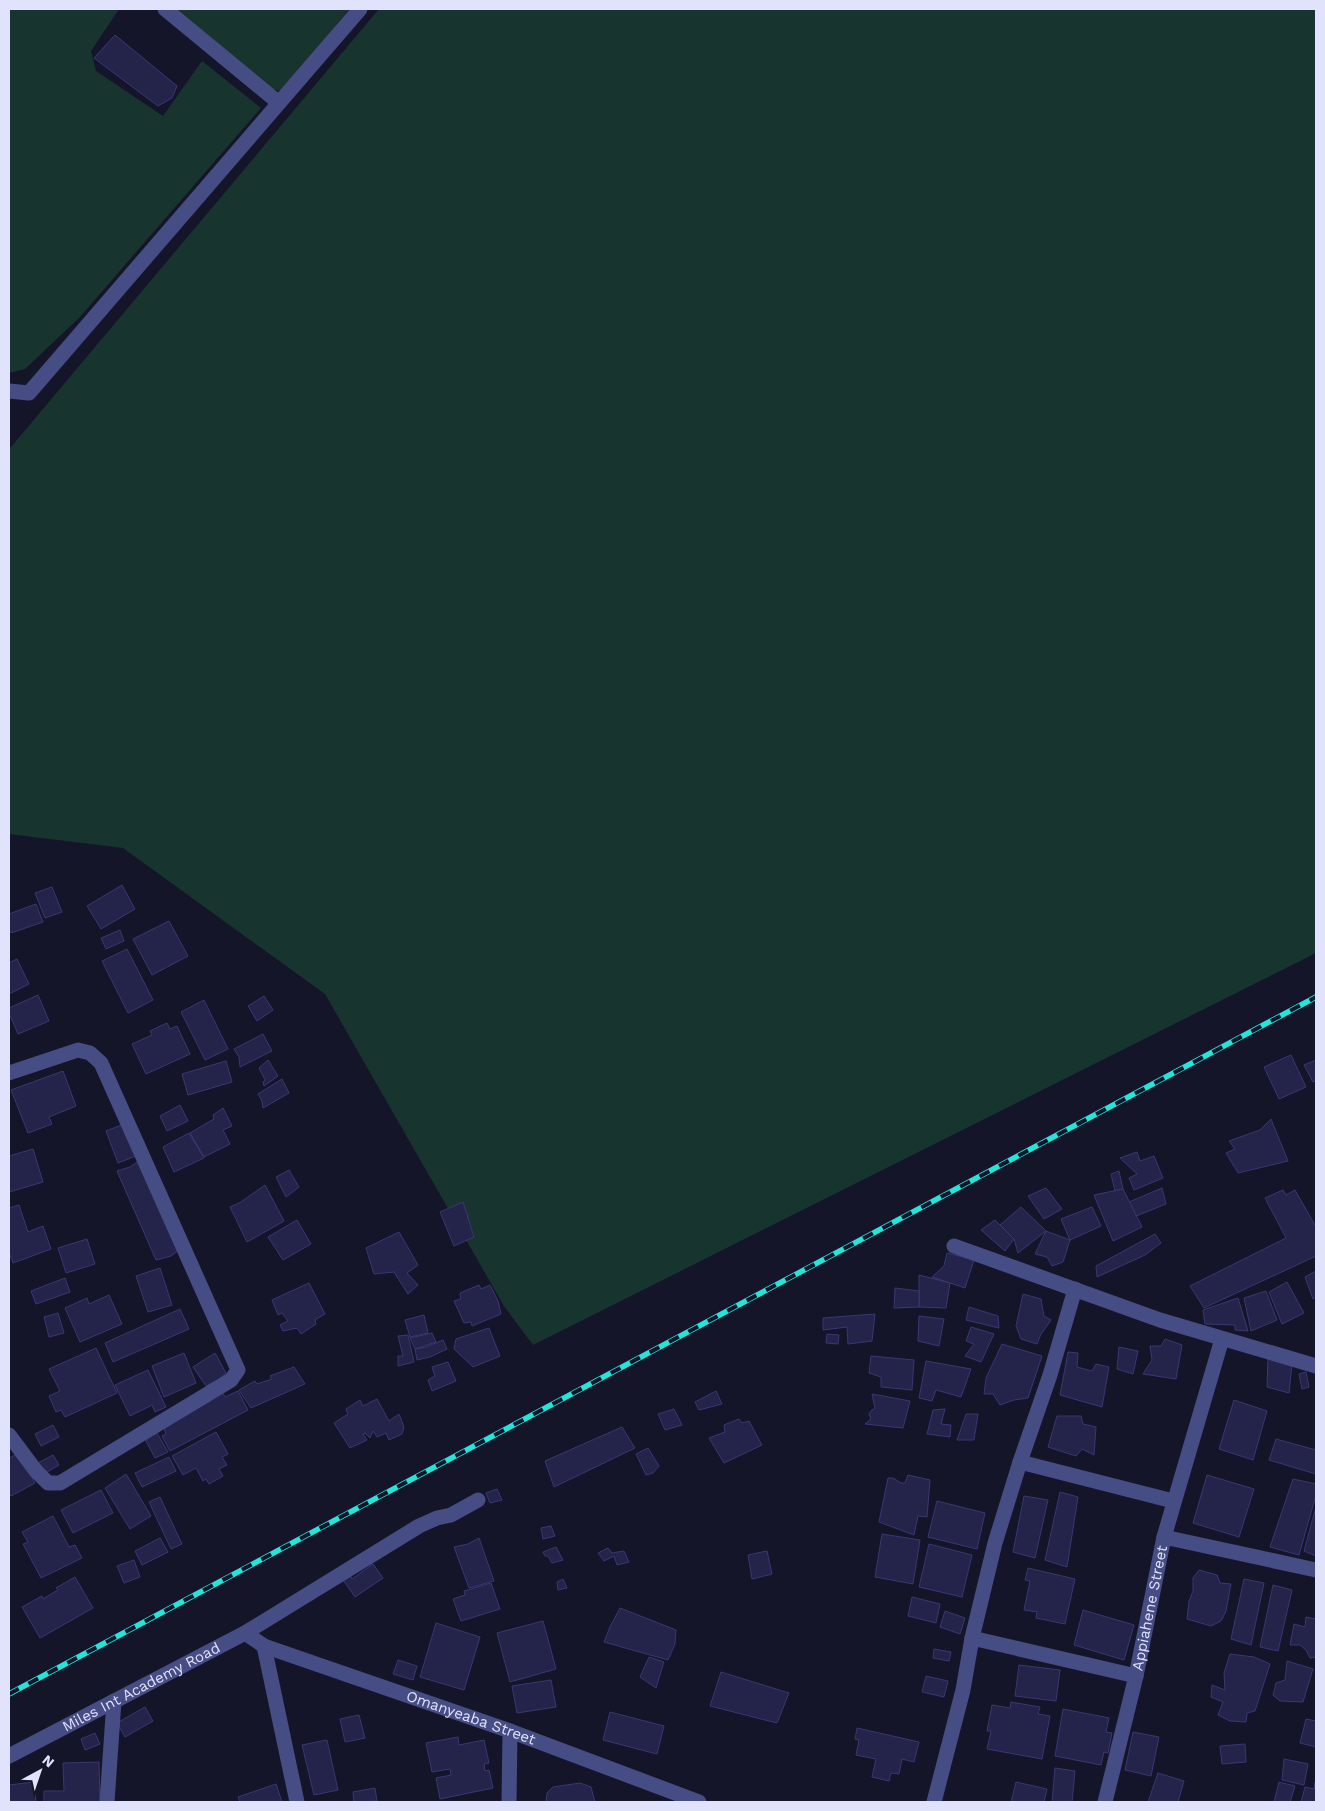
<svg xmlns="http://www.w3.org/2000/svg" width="1325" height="1811" viewBox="0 0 1325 1811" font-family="'Work Sans',sans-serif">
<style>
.green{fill:#18342e}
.building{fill:#242349;stroke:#3a3773}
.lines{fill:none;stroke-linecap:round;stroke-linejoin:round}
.minor{stroke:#454d84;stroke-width:15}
.rail-casing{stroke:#23e6db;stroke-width:5.5}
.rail{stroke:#15152a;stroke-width:4;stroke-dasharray:11;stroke-linecap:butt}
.labels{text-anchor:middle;stroke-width:4;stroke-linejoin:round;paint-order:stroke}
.street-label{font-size:15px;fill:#e1e2fc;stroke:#15152a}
</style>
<rect width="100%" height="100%" fill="#15152a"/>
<g class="green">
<polygon points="9,9 119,9 91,51 96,71 163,116 202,61 261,108 79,318 25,369 9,373"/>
<polygon points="175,9 349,9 282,91 269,89"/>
<polygon points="379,9 1316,9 1316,953 533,1345 504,1306 325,994 123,848 9,834 9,447 11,447"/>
</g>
<g class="building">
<polygon points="115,35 177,86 172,98 158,106 94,58"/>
<polygon points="122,885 135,909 101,929 87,906"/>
<polygon points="52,887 62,912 45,918 35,893"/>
<polygon points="36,904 43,922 11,933 9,928 9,914"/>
<polygon points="169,921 188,956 152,975 133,939"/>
<polygon points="120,930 124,941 106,949 101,938"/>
<polygon points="127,949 153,1000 128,1013 102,961"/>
<polygon points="17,959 29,984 9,994 9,963"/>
<polygon points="38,995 49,1021 18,1034 9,1013 9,1008"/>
<polygon points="264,996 273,1010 257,1021 248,1006"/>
<polygon points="204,1000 228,1049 205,1060 181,1012"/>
<polygon points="167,1023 170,1029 177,1026 190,1054 146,1074 132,1044 152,1035 150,1031"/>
<polygon points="263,1034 272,1051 240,1067 239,1057 234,1049"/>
<polygon points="1291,1055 1306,1087 1279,1099 1264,1067"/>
<polygon points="268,1060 278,1076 264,1086 263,1082 265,1080 259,1068"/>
<polygon points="1316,1060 1316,1081 1313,1082 1304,1065"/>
<polygon points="226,1061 232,1082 188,1095 182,1074"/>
<polygon points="63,1071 76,1106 49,1117 52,1124 28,1133 11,1090"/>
<polygon points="282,1079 289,1093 263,1108 262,1101 258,1094"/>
<polygon points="180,1105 188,1121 167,1131 160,1116"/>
<polygon points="223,1108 232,1126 223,1130 230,1144 204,1157 190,1133 214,1119 213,1115"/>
<polygon points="1271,1119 1288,1161 1238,1173 1226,1153 1235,1149 1229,1141 1260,1130"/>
<polygon points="124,1124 136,1156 118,1163 106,1131"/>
<polygon points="189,1133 204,1158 174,1172 163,1147"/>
<polygon points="33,1149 43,1182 9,1192 9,1156"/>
<polygon points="1137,1152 1140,1161 1154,1156 1163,1178 1134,1190 1129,1178 1137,1174 1120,1158"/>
<polygon points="140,1160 180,1249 171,1256 156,1260 117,1171 130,1167"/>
<polygon points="289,1170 299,1187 286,1197 276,1177"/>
<polygon points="1119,1171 1123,1189 1115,1191 1111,1174"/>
<polygon points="265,1185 284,1221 247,1242 230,1207 241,1202"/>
<polygon points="1046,1188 1062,1209 1044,1219 1028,1196"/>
<polygon points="1162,1188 1166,1204 1136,1216 1129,1202"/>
<polygon points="1123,1189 1142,1227 1113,1241 1094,1195"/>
<polygon points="1283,1190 1286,1195 1295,1190 1316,1227 1316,1256 1204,1308 1190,1286 1286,1238 1265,1198"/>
<polygon points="463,1202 474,1237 454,1246 440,1212"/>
<polygon points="19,1205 28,1232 43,1226 51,1249 13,1263 9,1252 9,1208"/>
<polygon points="1021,1207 1046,1231 1018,1253 1014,1239 1000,1225"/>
<polygon points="1092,1207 1101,1226 1070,1240 1061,1219"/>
<polygon points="297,1220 311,1244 283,1260 268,1237"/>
<polygon points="995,1220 1014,1239 1005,1251 981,1230"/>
<polygon points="1046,1231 1070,1240 1063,1262 1052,1266 1047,1257 1035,1254"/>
<polygon points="399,1232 418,1265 407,1273 418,1285 408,1294 394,1272 374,1274 366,1248"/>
<polygon points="1155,1234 1161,1243 1145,1255 1097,1277 1096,1266"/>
<polygon points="87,1239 95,1264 66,1273 58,1248"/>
<polygon points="947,1253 974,1260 965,1288 932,1277 944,1266"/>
<polygon points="160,1268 172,1305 148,1312 136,1276"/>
<polygon points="1316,1271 1316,1297 1313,1299 1305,1277"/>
<polygon points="919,1275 950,1283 946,1308 919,1307"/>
<polygon points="65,1278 70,1292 36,1304 31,1291"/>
<polygon points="1287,1282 1304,1313 1282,1324 1269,1292"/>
<polygon points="309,1283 325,1314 315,1320 316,1324 301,1334 297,1328 283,1331 280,1325 288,1321 282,1313 278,1315 272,1300"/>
<polygon points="479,1285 481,1289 490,1285 498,1301 501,1314 472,1326 471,1322 464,1323 454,1301 461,1299 460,1293"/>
<polygon points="895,1288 919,1291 919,1307 894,1308"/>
<polygon points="1266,1291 1277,1320 1251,1331 1244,1298"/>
<polygon points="1023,1294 1041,1299 1044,1316 1051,1320 1041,1334 1037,1344 1021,1339 1016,1326"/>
<polygon points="109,1295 122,1324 80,1342 65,1308 87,1298 89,1304"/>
<polygon points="1238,1298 1248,1331 1235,1330 1235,1325 1205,1324 1203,1310"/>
<polygon points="969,1307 998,1316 999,1328 966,1320"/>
<polygon points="180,1309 189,1329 113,1362 105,1343"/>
<polygon points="58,1313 64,1333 49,1337 44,1317"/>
<polygon points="875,1314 872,1341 848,1344 847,1327 823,1330 823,1318"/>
<polygon points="424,1315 428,1333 410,1337 405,1320"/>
<polygon points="919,1316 944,1319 939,1346 918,1341"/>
<polygon points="971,1327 994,1334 981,1362 965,1356 974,1344 966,1341"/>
<polygon points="489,1328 500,1356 473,1367 454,1349 456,1339"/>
<polygon points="432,1333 436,1342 415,1349 410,1338"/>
<polygon points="827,1334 839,1335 838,1344 826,1343"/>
<polygon points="408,1335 414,1362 398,1366 398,1356 403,1356 398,1336"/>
<polygon points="1165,1339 1182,1345 1176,1379 1143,1374 1152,1360 1150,1346 1161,1346"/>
<polygon points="443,1340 447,1349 430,1357 417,1360 415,1349 426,1347"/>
<polygon points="1002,1344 1042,1356 1028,1398 1014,1400 1000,1405 993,1394 984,1394 986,1378"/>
<polygon points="1119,1347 1138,1351 1133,1374 1117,1369"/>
<polygon points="96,1348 117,1393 65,1417 61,1410 56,1412 49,1396 60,1391 49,1369"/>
<polygon points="1068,1352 1078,1353 1077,1367 1092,1371 1096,1364 1109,1367 1102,1407 1060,1395"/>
<polygon points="184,1353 196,1383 164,1397 152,1366"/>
<polygon points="215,1353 226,1373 218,1380 206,1386 193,1367"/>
<polygon points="871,1356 914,1360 912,1390 881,1387 881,1377 869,1373"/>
<polygon points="1268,1356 1292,1363 1289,1393 1267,1387"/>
<polygon points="926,1361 971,1369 961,1397 936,1390 932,1401 919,1398"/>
<polygon points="448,1362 456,1381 432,1391 428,1380 435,1376 432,1367"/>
<polygon points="294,1367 305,1384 251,1408 239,1390 255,1381 257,1384 272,1379 270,1376"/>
<polygon points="148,1370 166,1407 155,1412 152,1405 130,1416 115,1385"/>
<polygon points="1306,1372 1309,1387 1302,1389 1299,1374"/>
<polygon points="238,1391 248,1410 170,1451 162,1436 166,1434 163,1426 211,1401 210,1400 223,1393 225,1397"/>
<polygon points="716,1391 722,1404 699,1410 695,1402"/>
<polygon points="872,1394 910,1401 903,1428 865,1424 871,1419 869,1414 872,1410 875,1408"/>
<polygon points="377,1399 389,1421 399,1414 404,1427 402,1434 389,1440 386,1433 377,1437 373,1431 370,1438 365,1433 363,1434 367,1440 350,1448 334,1423 348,1414 346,1409 360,1400 363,1406"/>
<polygon points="1234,1400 1267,1411 1253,1460 1219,1449"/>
<polygon points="674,1409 682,1425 665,1430 658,1414"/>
<polygon points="945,1409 941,1424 951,1425 950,1437 927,1434 933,1410"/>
<polygon points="966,1414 978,1414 974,1440 957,1440"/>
<polygon points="1057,1416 1081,1416 1083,1424 1096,1427 1094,1455 1082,1449 1076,1456 1048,1447"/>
<polygon points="739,1419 742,1423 749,1421 762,1445 724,1463 709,1438 725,1432 724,1425"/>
<polygon points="53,1425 59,1437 41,1446 35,1434"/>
<polygon points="622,1427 635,1448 554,1487 545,1461"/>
<polygon points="216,1432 228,1454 222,1457 227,1465 219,1469 223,1476 209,1484 206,1479 203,1481 196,1468 183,1475 172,1456"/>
<polygon points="157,1433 168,1452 155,1458 145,1439"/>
<polygon points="1276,1439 1316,1450 1316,1474 1269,1460"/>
<polygon points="648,1448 659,1466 653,1473 646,1475 636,1454"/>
<polygon points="19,1453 35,1483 11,1496 9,1493 9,1458"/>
<polygon points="53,1455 59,1465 42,1475 36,1464"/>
<polygon points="169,1457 176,1471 142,1487 135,1473"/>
<polygon points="126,1474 151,1516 130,1529 105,1488"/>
<polygon points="908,1475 930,1480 927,1517 918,1516 914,1535 879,1522 888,1478 893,1478 901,1483 905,1483"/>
<polygon points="1207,1475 1254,1489 1239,1537 1193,1523"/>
<polygon points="1293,1479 1316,1484 1316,1495 1299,1555 1270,1547"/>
<polygon points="497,1489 502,1500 490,1503 486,1493"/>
<polygon points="101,1490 113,1513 73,1533 61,1510"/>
<polygon points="1060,1492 1078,1497 1067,1567 1045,1560"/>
<polygon points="1024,1496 1048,1500 1035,1558 1013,1552"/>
<polygon points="160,1497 182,1544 171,1549 149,1502"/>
<polygon points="937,1501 985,1513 977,1549 928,1537"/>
<polygon points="1316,1507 1316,1556 1304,1551"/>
<polygon points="53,1516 69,1547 75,1545 82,1558 41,1578 23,1544 28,1542 22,1532"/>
<polygon points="551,1526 555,1536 543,1539 541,1528"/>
<polygon points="882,1534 920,1540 913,1584 875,1577"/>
<polygon points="160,1538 168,1552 142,1565 135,1551"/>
<polygon points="479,1538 494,1581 469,1588 454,1547 468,1544"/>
<polygon points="929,1544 972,1555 962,1597 919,1587"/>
<polygon points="556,1547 563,1560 552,1563 548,1556 545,1556 543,1552"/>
<polygon points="608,1548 612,1553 624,1551 629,1562 617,1565 614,1556 604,1561 598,1553"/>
<polygon points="767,1551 772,1574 752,1579 748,1555"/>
<polygon points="134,1560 140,1577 124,1583 117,1566"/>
<polygon points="373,1564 383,1578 355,1597 343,1580 350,1575 352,1579"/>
<polygon points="1028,1568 1075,1579 1065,1624 1036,1618 1037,1612 1024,1610 1030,1581 1025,1580"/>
<polygon points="1199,1570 1217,1575 1220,1583 1231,1584 1226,1611 1221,1621 1211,1626 1187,1619 1189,1601 1193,1591 1193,1578"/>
<polygon points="75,1577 93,1608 40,1638 22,1607 42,1596 43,1599 58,1590 56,1588"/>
<polygon points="563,1579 567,1588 558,1590 557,1582"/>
<polygon points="1244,1579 1264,1583 1251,1645 1231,1639"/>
<polygon points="491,1583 500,1609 461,1621 453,1599 465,1595 464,1591"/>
<polygon points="1273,1585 1292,1590 1278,1651 1260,1647"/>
<polygon points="912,1597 940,1604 936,1623 908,1616"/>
<polygon points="620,1608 676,1630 675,1644 668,1660 604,1642 610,1627"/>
<polygon points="1083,1610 1134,1625 1124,1660 1074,1645"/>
<polygon points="945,1611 965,1618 960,1634 940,1627"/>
<polygon points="1306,1617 1316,1619 1316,1657 1310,1658 1306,1650 1300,1645 1290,1645 1294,1624 1305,1627"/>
<polygon points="543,1621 556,1669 510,1682 497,1633"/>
<polygon points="436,1623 480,1637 464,1690 420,1677"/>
<polygon points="934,1649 951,1652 949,1661 933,1658"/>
<polygon points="1230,1654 1254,1657 1270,1664 1255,1711 1247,1713 1246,1722 1230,1721 1218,1715 1223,1702 1211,1697 1212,1685 1225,1690 1224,1673"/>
<polygon points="649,1657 664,1662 656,1688 640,1677"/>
<polygon points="398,1660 417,1666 413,1680 393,1674"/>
<polygon points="1287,1661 1313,1669 1303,1702 1280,1701 1273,1695 1276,1683 1285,1680"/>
<polygon points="1019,1665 1060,1670 1056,1701 1015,1696"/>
<polygon points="721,1672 789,1693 777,1723 710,1706"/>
<polygon points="926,1676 948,1681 944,1697 922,1692"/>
<polygon points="551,1680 556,1707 517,1713 512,1686"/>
<polygon points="1011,1702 1040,1707 1038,1714 1050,1716 1042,1759 987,1749 991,1731 987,1731 992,1705 1010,1708"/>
<polygon points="145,1707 153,1721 125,1737 117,1723"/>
<polygon points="1063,1709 1109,1718 1106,1732 1112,1733 1108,1753 1104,1752 1101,1765 1055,1756"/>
<polygon points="610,1712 664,1726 657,1754 603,1740"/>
<polygon points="359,1715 365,1738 345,1742 340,1719"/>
<polygon points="1306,1719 1316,1721 1316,1747 1300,1743"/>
<polygon points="857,1728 919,1742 914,1762 902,1759 899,1774 891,1773 889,1781 872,1777 876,1759 856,1755 859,1740 855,1739"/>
<polygon points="1133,1732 1159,1737 1151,1776 1125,1770"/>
<polygon points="95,1733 100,1744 85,1750 81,1739"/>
<polygon points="458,1737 459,1745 484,1740 489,1763 484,1764 485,1771 489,1770 493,1788 440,1799 436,1778 451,1775 450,1769 432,1772 426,1743"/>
<polygon points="327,1740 338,1790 314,1795 302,1745"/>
<polygon points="1245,1744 1246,1762 1222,1764 1220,1746"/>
<polygon points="1284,1759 1308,1764 1304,1785 1282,1780"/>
<polygon points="99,1762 100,1802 44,1802 44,1791 64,1791 63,1763"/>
<polygon points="1055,1768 1075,1771 1072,1802 1052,1802"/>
<polygon points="1158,1773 1184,1781 1178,1802 1148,1802"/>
<polygon points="34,1782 36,1802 9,1802 9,1785"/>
<polygon points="1016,1782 1047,1789 1044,1802 1011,1802"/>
<polygon points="1279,1782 1295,1786 1290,1802 1274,1802"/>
<polygon points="1315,1782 1316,1802 1301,1802 1305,1787 1314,1789"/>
<polygon points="580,1783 591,1787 595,1802 546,1802 547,1793 553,1787"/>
<polygon points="276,1784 282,1802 240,1802 238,1797"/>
<polygon points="375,1788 377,1801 354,1802 353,1792"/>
</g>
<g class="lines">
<g class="minor">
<polyline points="165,9 279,103"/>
<polyline points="9,391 29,393 360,9"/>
<polyline points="9,1073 78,1050 90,1053 101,1063 238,1370 231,1380 60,1483 48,1483 36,1471 9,1435"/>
<polyline points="954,1246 1160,1320 1316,1366"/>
<polyline points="1020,1462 1173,1501"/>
<polyline points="1164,1537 1222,1339"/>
<path id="s1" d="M245,1633L264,1646L510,1731L699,1802"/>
<polyline points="972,1638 1136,1676"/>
<polyline points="264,1646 297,1802"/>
<path id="s2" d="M9,1756L245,1633L419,1526L437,1518L451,1515L478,1500"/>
<polyline points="107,1802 114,1701"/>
<polyline points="509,1802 510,1731"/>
<polyline points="934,1802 963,1690 972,1638 995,1543 1020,1462 1050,1375 1075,1289"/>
<path id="s3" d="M1105,1802L1136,1676L1164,1537L1316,1570"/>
</g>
<defs>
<polyline id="rail" points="9,1694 1316,997"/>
</defs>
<use href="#rail" class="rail-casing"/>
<use href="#rail" class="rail"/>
</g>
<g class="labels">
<g class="street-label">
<text dy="5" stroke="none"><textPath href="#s3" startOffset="199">Appiahene Street</textPath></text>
<text dy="5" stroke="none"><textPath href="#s2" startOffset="149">Miles Int Academy Road</textPath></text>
<text dy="5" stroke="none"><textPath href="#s1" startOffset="242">Omanyeaba Street</textPath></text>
</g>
</g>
<rect width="1325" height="1811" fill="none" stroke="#e1e2fc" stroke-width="20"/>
<g transform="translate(40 1771) rotate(40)" stroke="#15152a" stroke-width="4" paint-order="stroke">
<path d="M0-4L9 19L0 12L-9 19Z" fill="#e1e2fc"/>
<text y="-8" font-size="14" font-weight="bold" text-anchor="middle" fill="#e1e2fc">N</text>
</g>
</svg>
